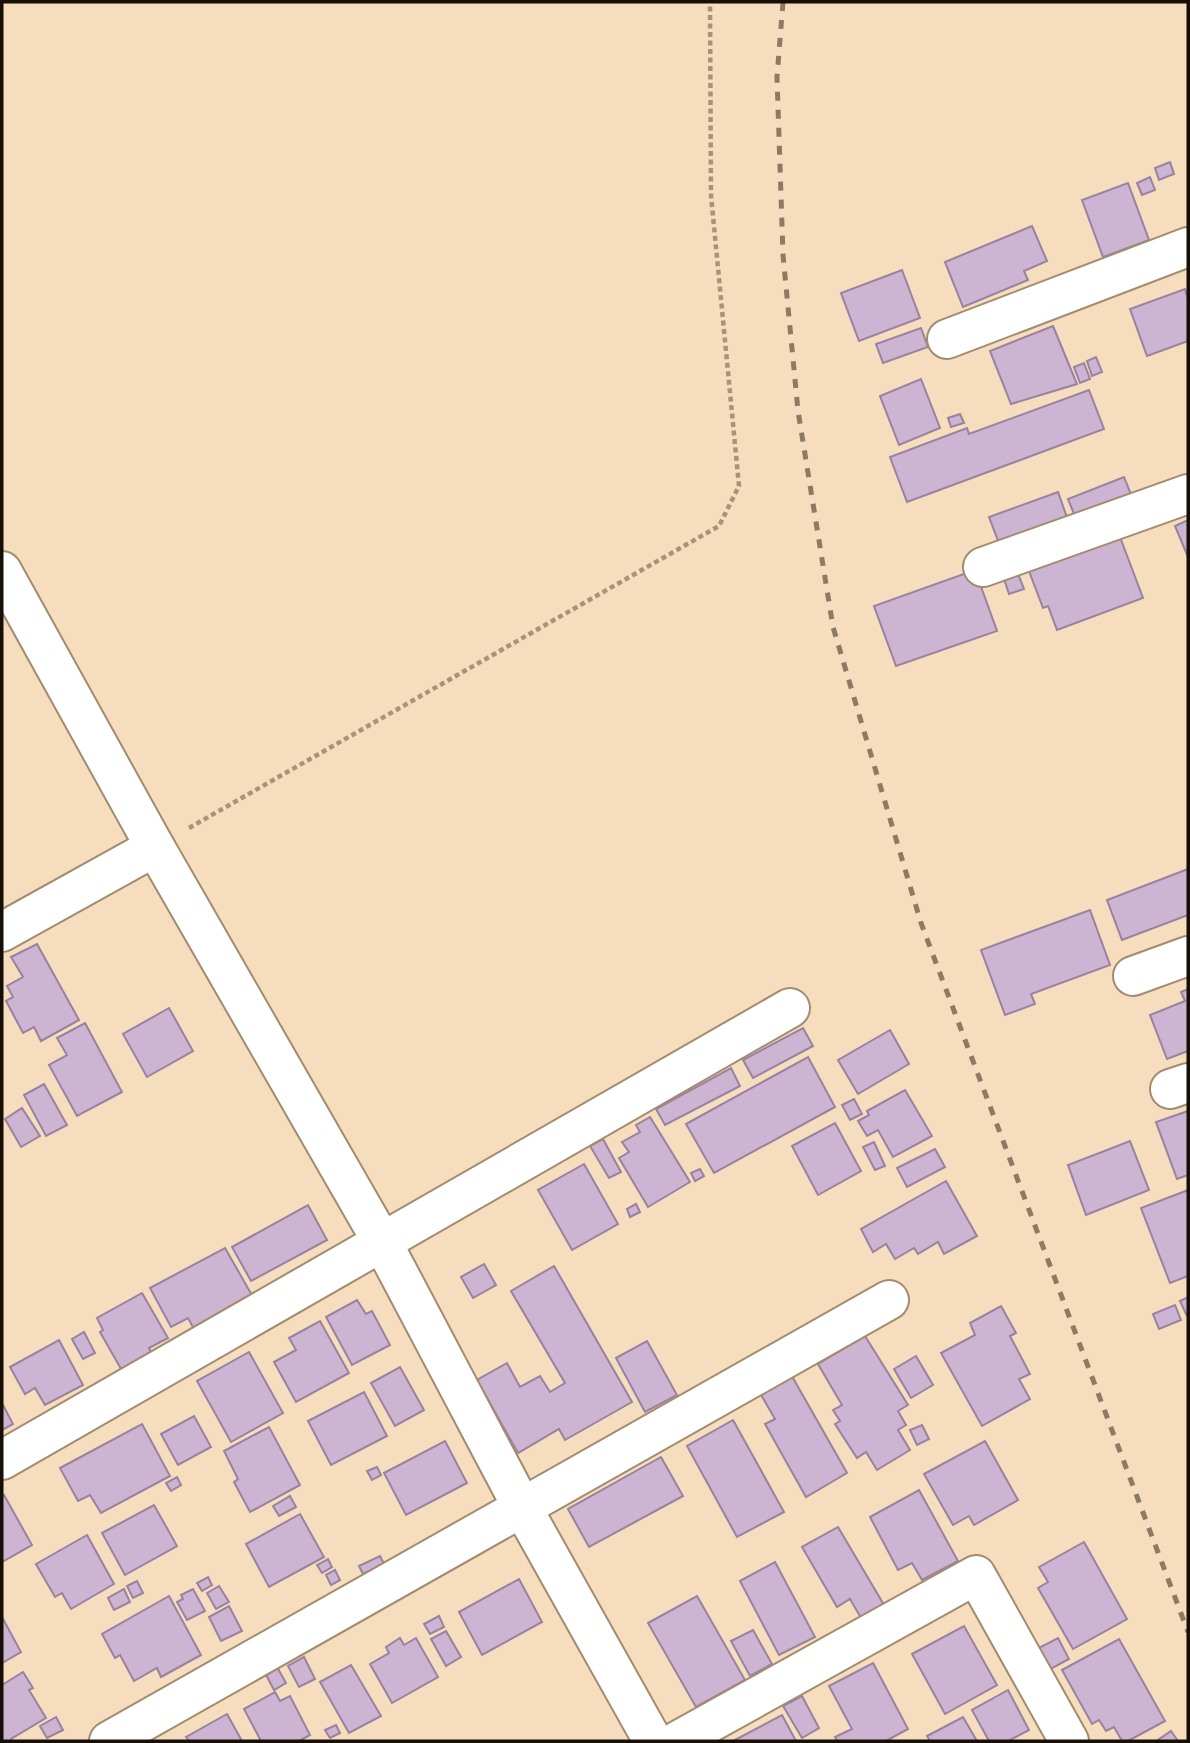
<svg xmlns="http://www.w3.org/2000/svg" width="1190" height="1743" viewBox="0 0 1190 1743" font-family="Mulish,sans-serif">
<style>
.building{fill:#ccb4d2;stroke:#99829f;stroke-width:2}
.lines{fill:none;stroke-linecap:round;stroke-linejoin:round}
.minor-casing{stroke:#a28c6f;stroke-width:42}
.path{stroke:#a6937b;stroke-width:4.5;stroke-dasharray:5 3.5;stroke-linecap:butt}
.minor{stroke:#fff;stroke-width:38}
.rail{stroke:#8b7b65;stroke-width:5;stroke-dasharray:9 9;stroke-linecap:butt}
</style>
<rect width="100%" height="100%" fill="#f5ddbd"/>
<g class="building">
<polygon points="1170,162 1174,174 1159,180 1155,168"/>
<polygon points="1150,177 1155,190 1142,195 1137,183"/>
<polygon points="1128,183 1149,240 1103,257 1082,200"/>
<polygon points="1032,226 1047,261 1024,271 1028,280 963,307 945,262"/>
<polygon points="902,270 920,318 859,341 841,293"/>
<polygon points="1185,289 1188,299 1188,341 1147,356 1130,309"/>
<polygon points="1053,326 1077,384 1011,404 990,351"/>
<polygon points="921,328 928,347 883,363 876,344"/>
<polygon points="1096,357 1102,372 1092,376 1087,361"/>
<polygon points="1084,363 1090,379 1080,383 1074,367"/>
<polygon points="921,379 940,428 899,445 880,396"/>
<polygon points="1089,390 1104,429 907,502 890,457 967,428 969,434"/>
<polygon points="960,414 964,423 951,427 948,418"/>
<polygon points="1124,477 1132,497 1076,519 1068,499"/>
<polygon points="1058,492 1070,526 1002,551 989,517"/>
<polygon points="1188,520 1188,557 1175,526"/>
<polygon points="1120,537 1143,598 1057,630 1048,606 1043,608 1029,571"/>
<polygon points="975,570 997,631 896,666 874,606"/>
<polygon points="1018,574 1024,589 1009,594 1004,579"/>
<polygon points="1188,869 1188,915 1122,940 1107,900"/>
<polygon points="1090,910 1110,965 1031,994 1035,1004 1005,1015 981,950"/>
<polygon points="37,944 79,1020 41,1041 34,1027 23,1033 6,1001 13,997 7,986 23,977 11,957"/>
<polygon points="1188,989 1188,1051 1167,1059 1150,1015 1185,1001 1181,992"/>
<polygon points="169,1008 193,1051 147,1077 123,1034"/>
<polygon points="85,1023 122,1092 77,1116 49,1065 67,1055 57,1038"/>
<polygon points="803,1028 813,1046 753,1078 743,1060"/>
<polygon points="890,1030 909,1064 858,1094 838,1060"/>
<polygon points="808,1057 835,1107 714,1173 686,1124"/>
<polygon points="731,1068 740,1086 665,1125 656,1109"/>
<polygon points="44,1084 67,1125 46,1136 24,1095"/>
<polygon points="905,1090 932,1136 893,1157 878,1130 867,1136 858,1121 869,1115 867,1111"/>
<polygon points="854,1099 862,1114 850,1120 842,1105"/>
<polygon points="22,1108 40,1136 21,1147 5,1119"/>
<polygon points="1188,1111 1188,1175 1177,1179 1156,1122"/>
<polygon points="650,1117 690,1182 648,1207 619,1158 629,1152 622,1142 640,1132 636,1125"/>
<polygon points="835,1123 861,1171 818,1195 792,1146"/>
<polygon points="603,1139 621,1172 609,1178 590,1146"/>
<polygon points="1130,1141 1149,1190 1086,1215 1068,1165"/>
<polygon points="874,1142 885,1166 875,1170 863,1147"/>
<polygon points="935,1149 945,1167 907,1187 897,1168"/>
<polygon points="584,1164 618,1224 572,1250 538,1190"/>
<polygon points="700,1169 704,1176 695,1181 691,1173"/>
<polygon points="946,1181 977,1236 944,1254 938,1242 918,1254 914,1248 895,1259 886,1244 873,1252 861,1229"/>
<polygon points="1188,1190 1188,1276 1170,1283 1141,1208"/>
<polygon points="636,1204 640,1212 630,1217 627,1209"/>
<polygon points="308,1205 327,1240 251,1281 232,1247"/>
<polygon points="225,1248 253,1297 194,1329 188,1318 171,1327 150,1288"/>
<polygon points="484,1264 496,1285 473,1298 461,1277"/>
<polygon points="554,1266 632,1402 565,1440 559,1429 518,1453 477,1380 507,1363 520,1387 540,1376 550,1392 565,1383 511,1291"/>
<polygon points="142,1293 168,1338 149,1348 155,1360 125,1376 100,1332 103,1330 97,1318"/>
<polygon points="1188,1297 1188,1316 1187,1316 1180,1301"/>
<polygon points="357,1300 366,1314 372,1311 390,1345 352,1365 326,1317"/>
<polygon points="1175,1305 1181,1320 1159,1329 1153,1314"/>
<polygon points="1001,1306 1016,1333 1010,1336 1030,1374 1019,1379 1030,1399 982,1426 941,1353 975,1335 970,1323"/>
<polygon points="320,1321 349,1373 296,1402 274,1362 296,1350 289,1338"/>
<polygon points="84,1332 95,1353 83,1359 72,1339"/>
<polygon points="865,1336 908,1405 898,1411 906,1425 898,1430 910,1450 877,1470 866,1452 857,1458 835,1424 840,1421 833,1410 842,1405 818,1364"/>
<polygon points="59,1340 83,1385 45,1405 35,1388 25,1394 10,1367"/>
<polygon points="647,1341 677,1395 645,1412 616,1358"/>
<polygon points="249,1352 283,1413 231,1442 197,1381"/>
<polygon points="916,1356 933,1385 911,1398 894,1369"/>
<polygon points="400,1367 424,1410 395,1426 371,1383"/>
<polygon points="789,1371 847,1473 806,1497 765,1424 775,1419 757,1388"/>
<polygon points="364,1392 387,1436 331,1465 308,1421"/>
<polygon points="2,1403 13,1424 2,1430"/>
<polygon points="194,1416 211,1447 178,1465 161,1434"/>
<polygon points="733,1420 784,1512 737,1537 687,1446"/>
<polygon points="142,1424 170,1476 101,1513 90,1495 78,1501 60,1468"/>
<polygon points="922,1425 929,1439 917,1445 910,1430"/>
<polygon points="269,1427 300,1485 250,1512 234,1482 238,1479 224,1451"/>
<polygon points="445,1441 467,1483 406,1515 384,1473"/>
<polygon points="985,1441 1018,1500 974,1525 969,1516 953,1525 924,1474"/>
<polygon points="661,1457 683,1496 589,1547 568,1509"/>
<polygon points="377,1467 381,1475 372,1480 367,1471"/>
<polygon points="177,1477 181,1485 171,1491 166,1483"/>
<polygon points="919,1490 958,1561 922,1580 912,1563 898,1570 870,1517"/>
<polygon points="4,1495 32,1545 2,1562 2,1497"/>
<polygon points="290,1496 296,1507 279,1516 273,1506"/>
<polygon points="154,1505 177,1546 125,1575 102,1533"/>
<polygon points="300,1514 324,1557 269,1587 246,1544"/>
<polygon points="838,1527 884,1605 861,1618 850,1599 837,1607 802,1547"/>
<polygon points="87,1535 114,1584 71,1609 62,1593 55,1597 36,1564"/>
<polygon points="1084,1542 1127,1619 1073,1649 1038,1588 1048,1582 1039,1567"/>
<polygon points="380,1556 384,1564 363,1574 359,1566"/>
<polygon points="328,1559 332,1567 322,1573 317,1565"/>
<polygon points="775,1562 815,1637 779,1655 740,1581"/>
<polygon points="335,1570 340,1580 331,1585 326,1575"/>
<polygon points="208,1577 212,1585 202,1591 197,1583"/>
<polygon points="519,1579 542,1622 482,1655 459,1612"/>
<polygon points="137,1581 143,1593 133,1598 127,1586"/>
<polygon points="219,1586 229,1602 216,1609 207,1593"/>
<polygon points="124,1589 130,1602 114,1610 108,1598"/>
<polygon points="193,1589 205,1611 187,1620 177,1602 183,1599 181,1595"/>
<polygon points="169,1596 201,1655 161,1677 157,1668 134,1681 120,1655 115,1658 102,1634"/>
<polygon points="697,1596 745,1680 696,1707 648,1623"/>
<polygon points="229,1606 242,1631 221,1641 209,1617"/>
<polygon points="439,1616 444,1627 430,1634 424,1624"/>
<polygon points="2,1617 21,1652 2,1663"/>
<polygon points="964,1626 997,1685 945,1714 912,1654"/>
<polygon points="753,1630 772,1664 750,1676 731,1641"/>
<polygon points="446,1631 461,1657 446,1666 431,1639"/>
<polygon points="400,1638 404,1645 416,1638 438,1677 392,1703 370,1664 389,1653 386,1647"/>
<polygon points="1058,1638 1069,1659 1045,1672 1033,1651"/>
<polygon points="1119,1639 1165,1721 1128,1741 1122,1741 1114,1727 1106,1731 1099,1720 1092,1724 1062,1670"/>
<polygon points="304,1657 315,1679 299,1687 288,1666"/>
<polygon points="873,1663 908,1729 886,1741 837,1741 835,1737 852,1729 829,1686"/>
<polygon points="351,1665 381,1716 349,1733 320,1682"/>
<polygon points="277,1667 286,1683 274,1690 265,1673"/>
<polygon points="23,1672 33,1688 29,1690 46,1718 11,1739 12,1741 2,1741 2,1685"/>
<polygon points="1008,1690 1029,1730 1008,1741 989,1741 972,1710"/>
<polygon points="275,1692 280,1701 290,1696 310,1735 299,1741 261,1741 244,1709"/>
<polygon points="802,1696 819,1728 802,1738 783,1706"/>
<polygon points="227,1714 242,1741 189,1741 186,1737"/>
<polygon points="782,1715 796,1741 733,1741"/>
<polygon points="56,1717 63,1730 47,1738 40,1726"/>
<polygon points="963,1717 977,1741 930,1741 927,1736"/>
<polygon points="336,1725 340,1733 330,1738 325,1730"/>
<polygon points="1171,1731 1178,1741 1159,1741 1158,1740"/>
</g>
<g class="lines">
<defs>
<g id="minor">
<polyline points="947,339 1188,247"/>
<polyline points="983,567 1188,494"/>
<polyline points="2,571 155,847 381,1240 523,1509 653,1741"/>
<polyline points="2,932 155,847"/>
<polyline points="1133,976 1188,956"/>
<polyline points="1170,1089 1188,1083"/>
<polyline points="2,1460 790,1008"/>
<polyline points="109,1741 889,1300"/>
<polyline points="677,1741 976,1575 1069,1741"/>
</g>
</defs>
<use href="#minor" class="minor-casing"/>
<polyline class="path" points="189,828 719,526 739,486 711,195 710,2"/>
<use href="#minor" class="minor"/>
<polyline class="rail" points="783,2 777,77 783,255 798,411 833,627 921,923 1188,1632"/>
</g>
<rect width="1190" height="1743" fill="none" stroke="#170f05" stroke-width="7"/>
</svg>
